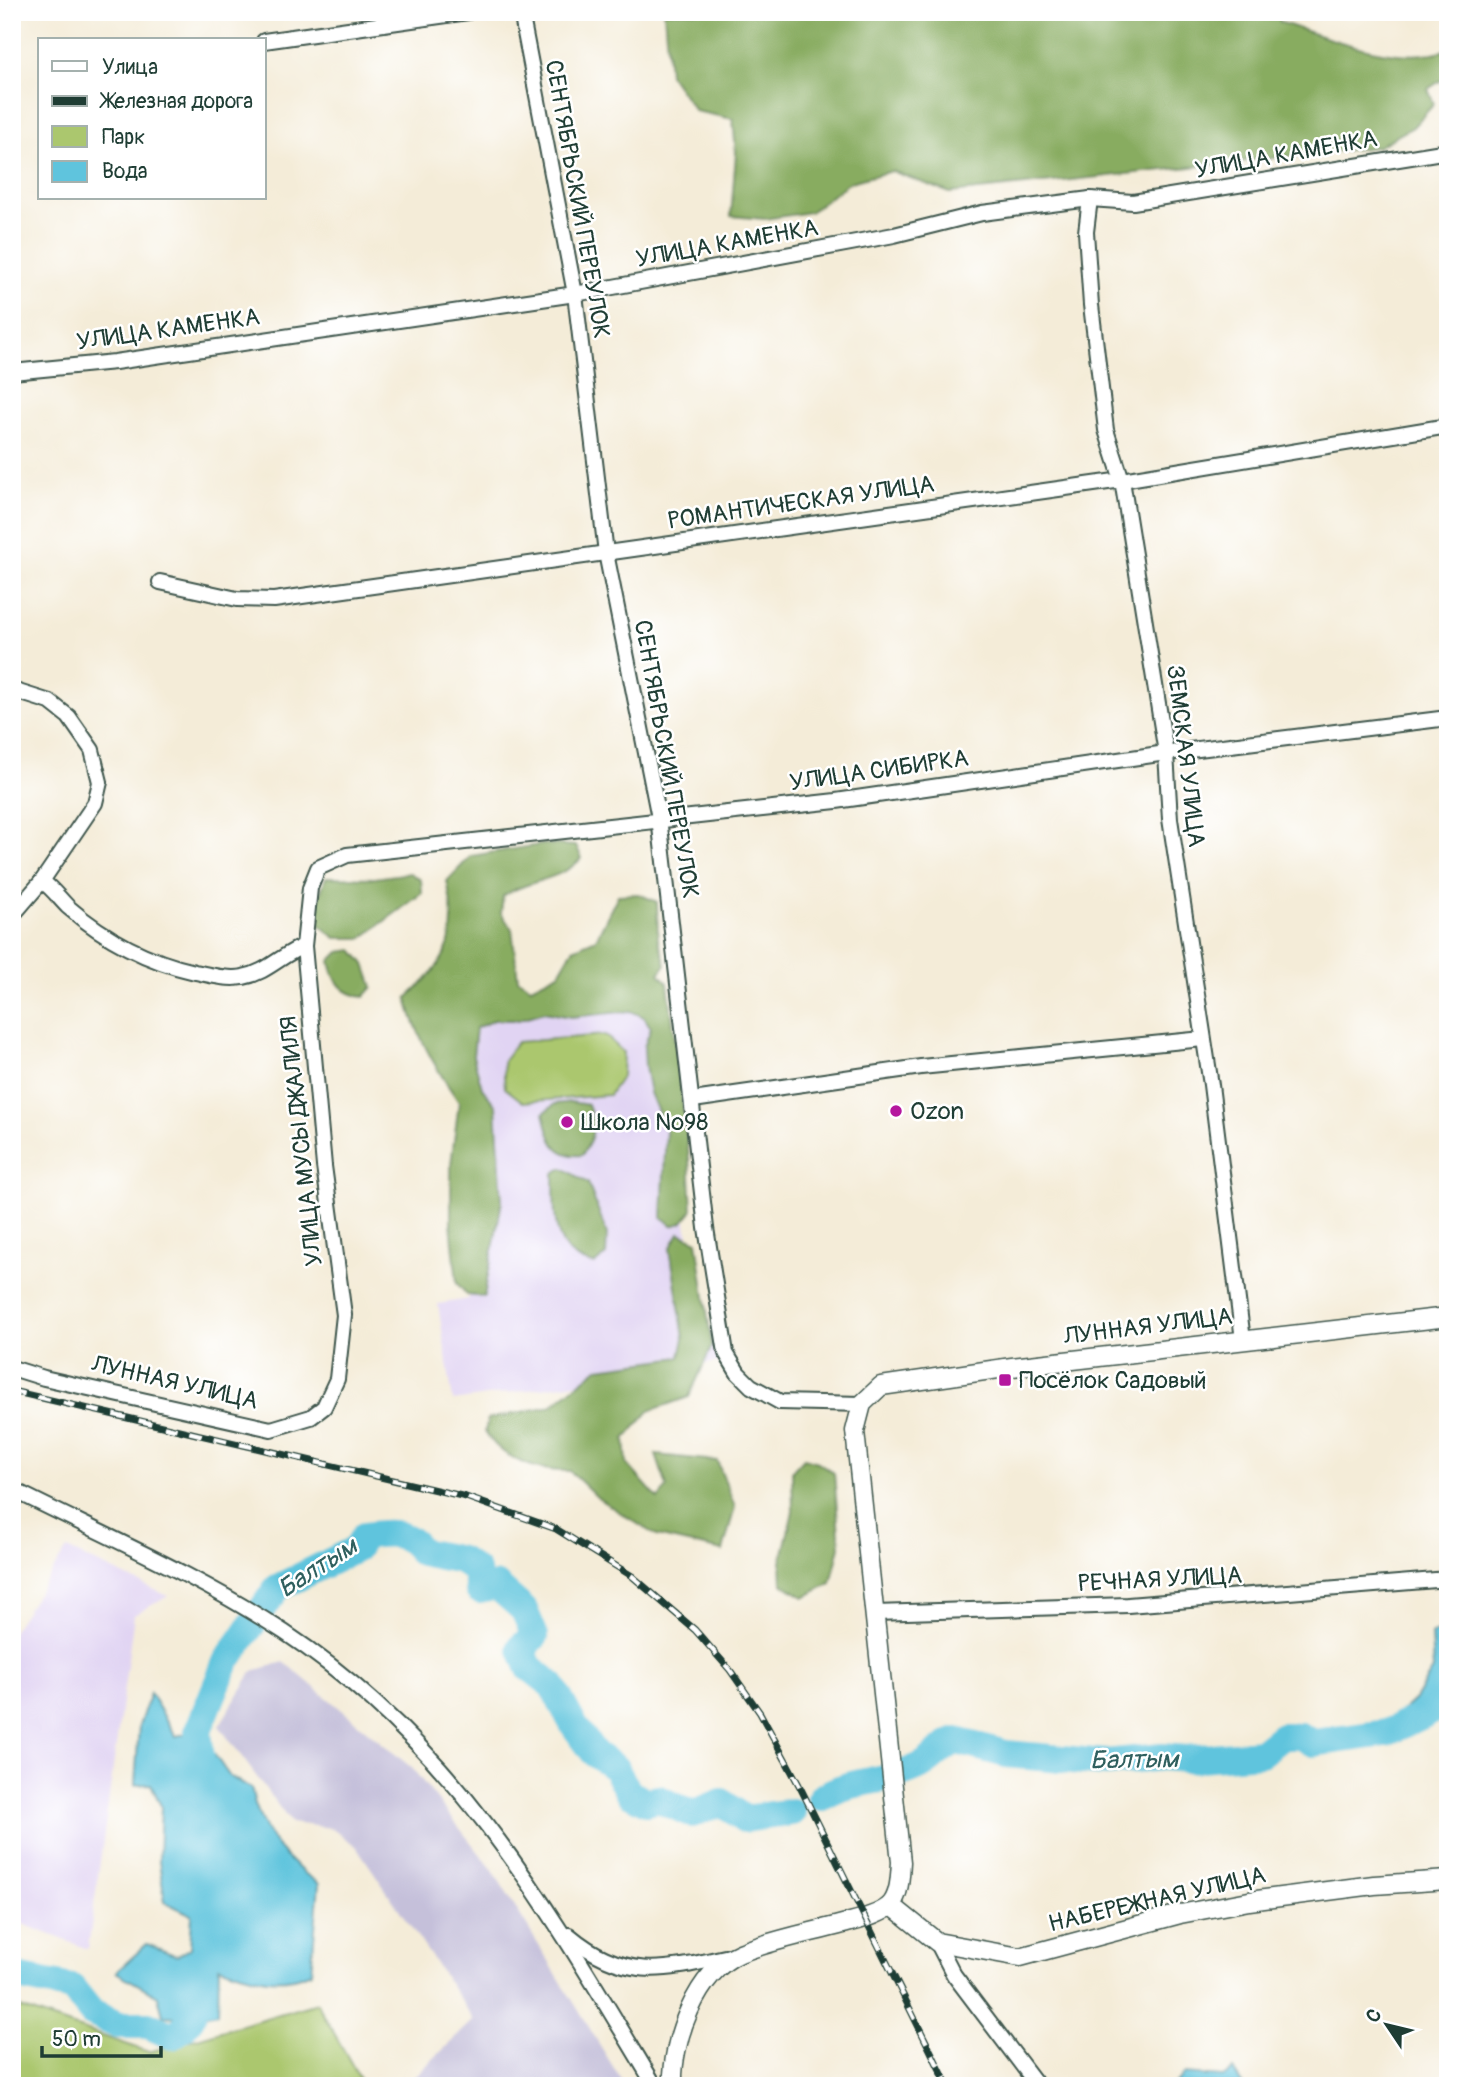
<svg xmlns="http://www.w3.org/2000/svg" width="1460" height="2098" viewBox="0 0 1460 2098" font-family="Pangolin,sans-serif">
<style>
.built{fill:#e1d4f3}
.industrial{fill:#c5c0da}
.green{fill:#abc76e;stroke:#658251;stroke-width:2}
.forest{fill:#88ac61;stroke:#54744a;stroke-width:2}
.water{fill:#5fc4dd;stroke:#3f8088;stroke-width:2}
.lines{fill:none;stroke-linecap:round;stroke-linejoin:round}
.river{stroke:#5fc4dd;stroke-width:28}
.minor-casing{stroke:#3f574d;stroke-width:18}
.tertiary-casing{stroke:#3f574d;stroke-width:21}
.minor{stroke:#fff;stroke-width:14}
.tertiary{stroke:#fff;stroke-width:18}
.rail-casing{stroke:#1f3d34;stroke-width:7}
.rail{stroke:#fff;stroke-width:4.5;stroke-dasharray:13;stroke-linecap:butt}
.poi-dot{fill:#b5179e;stroke:#fff;stroke-width:2.5}
.labels{text-anchor:middle;stroke-width:5;stroke-linejoin:round;paint-order:stroke}
.street-label{font-size:24px;fill:#1f3d34;stroke:#fff}
.poi-label{font-size:24px;fill:#1f3d34;stroke:#fff;text-anchor:start}
.water-label{font-size:26px;font-style:italic;fill:#2f5f5e;stroke:#fff}
</style>
<rect width="100%" height="100%" fill="#fff"/>
<filter id="ink" filterUnits="userSpaceOnUse"><feTurbulence type="fractalNoise" baseFrequency=".0143" numOctaves="2"/><feDisplacementMap in="SourceGraphic" scale="14" xChannelSelector="R" yChannelSelector="G"/><feConvolveMatrix kernelMatrix="1 2 1 2 8 2 1 2 1" color-interpolation-filters="sRGB"/></filter>
<filter id="wash" filterUnits="userSpaceOnUse"><feTurbulence type="fractalNoise" baseFrequency=".00686" numOctaves="4" result="noise"/><feDisplacementMap in="SourceGraphic" scale="28" xChannelSelector="R" yChannelSelector="G"/><feGaussianBlur stdDeviation="1.57" result="paint"/><feColorMatrix in="noise" values="0 0 0 0 0 0 0 0 0 0 0 0 0 0 0 0 0 1.4 0 .05"/><feComposite in="paint" operator="in"/></filter>
<g filter="url(#wash)">
<rect width="100%" height="100%" fill="#f4ecd8"/>
<g class="built">
<polygon points="660,987 687,1231 719,1362 453,1401 438,1304 469,1299 452,1012"/>
<polygon points="67,1549 168,1596 134,1615 88,1949 12,1920 12,1632"/>
</g>
<polygon class="industrial" points="284,1662 412,1768 492,1869 625,2086 405,2086 474,2020 356,1846 331,1828 291,1823 219,1726 253,1671"/>
<g class="green">
<polygon points="605,1035 623,1052 622,1076 609,1095 523,1102 505,1088 503,1062 517,1042"/>
<polygon points="317,2003 364,2086 12,2086 12,2005 149,2052"/>
</g>
<g class="forest">
<path d="M664,12H1277L1280,22C1326,38 1401,67 1448,49V76L1428,89L1434,104L1413,127L1377,147L950,193L892,171L850,182L810,212L765,219L731,216L736,153L733,119L695,111L669,74Z"/>
<path d="M545,844L576,846L582,858C557,883 531,878 503,896L501,913L512,929L518,979L531,987L559,973L573,949L596,939L618,895L639,894L657,902L658,939L666,964L659,974L668,983L689,1157L692,1211L682,1223L672,1226L662,1217L666,1131L650,1093L645,1067L644,1047L651,1028L644,1017L631,1011L571,1017L544,1012L518,1020H494L476,1028L473,1056L482,1088L496,1106L502,1201L484,1297L467,1295L457,1283L451,1223V1164L459,1102C438,1072 415,1034 407,998C450,959 459,939 447,881L471,856Z"/>
<polygon points="410,873 421,880 422,893 362,938 336,938 319,925 316,906 326,877 375,878"/>
<path d="M353,950L365,964L373,987L364,997C342,994 334,982 330,961L339,952Z"/>
<path d="M571,1102L588,1105C596,1125 594,1138 582,1155C554,1158 549,1137 544,1113L555,1104Z"/>
<path d="M563,1168L588,1183L607,1234L606,1255L595,1264C549,1257 555,1211 554,1173Z"/>
<path d="M679,1233L697,1241L712,1346L689,1397L649,1411L625,1439L627,1464L658,1499L667,1487L656,1455L717,1461L735,1507L723,1551L657,1536L599,1499L570,1471C538,1472 501,1460 485,1431L488,1419L551,1406L598,1368L680,1357L684,1338L670,1249Z"/>
<polygon points="804,1458 818,1462 834,1473 840,1547 831,1583 804,1597 782,1584 781,1562 793,1511 792,1471"/>
</g>
<g class="water">
<polygon points="1448,1626 1448,1719 1398,1733 1391,1721 1415,1699 1433,1669 1431,1634"/>
<path d="M150,1693L176,1736L198,1731L230,1777L251,1788C260,1833 282,1858 319,1884L311,1972C279,1987 251,1977 219,1966L218,2013L192,2018L163,2016L158,1996L116,1972L147,1944L177,1956L190,1948L192,1915L165,1902L159,1861L161,1806L151,1784L135,1785L139,1726Z"/>
<polygon points="1233,2070 1243,2086 1174,2086 1184,2074 1223,2077"/>
</g>
<g class="lines">
<g class="river">
<path d="M202,1769L198,1731L226,1662L277,1588L356,1549L364,1536C388,1532 406,1530 421,1552L461,1560L476,1571L479,1590L497,1586L524,1610L535,1636L521,1647L529,1667L552,1685L573,1724L595,1754L615,1768L629,1793L646,1802L659,1799L692,1814L722,1802L744,1819L792,1812"/>
<path d="M821,1798C852,1778 888,1783 921,1766C934,1759 943,1745 957,1741L1006,1754L1106,1763L1162,1757L1186,1759L1261,1753L1282,1736H1300L1313,1743L1386,1733L1448,1703"/>
<path d="M12,1976L72,1988L92,2013L118,2025H148L172,2036C197,2021 194,2008 199,1982"/>
</g>
</g>
</g>
<g filter="url(#ink)">
<g class="lines">
<defs>
<g id="minor">
<polyline points="521,12 575,294 606,553 659,818 706,1228 726,1353 738,1373 751,1386 780,1402 862,1404"/>
<polyline points="264,41 468,12"/>
<polyline points="1090,199 1086,232 1091,305 1106,430 1122,480 1166,753 1170,819 1211,1085 1243,1340"/>
<polyline points="12,372 115,362 575,294 894,235 982,213 1090,199 1133,202 1448,151"/>
<polyline points="160,582 237,599 274,600 1122,480 1448,426"/>
<polyline points="12,690 50,702 69,717 92,750 100,782 95,803 42,881 12,916"/>
<path d="M42,881C52,888 59,898 68,907C106,940 146,961 195,972C210,975 228,980 243,977C267,973 282,954 304,946"/>
<polyline points="693,1100 921,1067 1203,1039"/>
<polyline points="12,1368 44,1378 271,1429 311,1417 324,1407 337,1379 344,1315 324,1166 304,946 310,888 318,868 347,855 836,801 1166,753 1448,718"/>
<path d="M12,1489C103,1535 199,1576 284,1632C459,1748 550,1911 655,2086"/>
<polyline points="875,1613 1128,1605 1448,1579"/>
<path d="M569,1935C626,1983 667,1970 734,1955"/>
<polyline points="937,1942 954,1975 1038,2086"/>
</g>
<g id="tertiary">
<polyline points="891,1905 937,1942 1020,1957 1180,1914 1249,1901 1374,1885 1448,1880"/>
<path d="M673,2086C671,2042 696,1972 740,1953C772,1940 810,1933 843,1924C857,1920 883,1915 892,1903C900,1892 900,1875 901,1862L855,1431L862,1404L881,1386L1012,1367L1448,1317"/>
</g>
</defs>
<use href="#minor" class="minor-casing"/>
<use href="#tertiary" class="tertiary-casing"/>
<use href="#minor" class="minor"/>
<use href="#tertiary" class="tertiary"/>
<defs>
<polyline id="rail" points="12,1391 466,1497 556,1529 632,1576 695,1630 730,1670 760,1713 799,1785 948,2086"/>
</defs>
<use href="#rail" class="rail-casing"/>
<use href="#rail" class="rail"/>
</g>
</g>
<g class="poi-dot">
<circle cx="896" cy="1111" r="7"/>
<circle cx="567" cy="1122" r="7"/>
<rect x="998" y="1373" width="14" height="14" rx="3.5"/>
</g>
<g class="labels">
<g class="street-label">
<text transform="translate(1286 154) rotate(-10)" y="8">УЛИЦА КАМЕНКА</text>
<text transform="translate(578 199) rotate(80)" y="8">СЕНТЯБРЬСКИЙ ПЕРЕУЛОК</text>
<text transform="translate(727 243) rotate(-10)" y="8">УЛИЦА КАМЕНКА</text>
<text transform="translate(168 329) rotate(-8)" y="8">УЛИЦА КАМЕНКА</text>
<text transform="translate(801 502) rotate(-8)" y="8">РОМАНТИЧЕСКАЯ УЛИЦА</text>
<text transform="translate(1186 756) rotate(83)" y="8">ЗЕМСКАЯ УЛИЦА</text>
<text transform="translate(667 759) rotate(80)" y="8">СЕНТЯБРЬСКИЙ ПЕРЕУЛОК</text>
<text transform="translate(879 770) rotate(-8)" y="8">УЛИЦА СИБИРКА</text>
<text transform="translate(301 1141) rotate(-96)" y="8">УЛИЦА МУСЫ ДЖАЛИЛЯ</text>
<text transform="translate(1148 1326) rotate(-7)" y="8">ЛУННАЯ УЛИЦА</text>
<text transform="translate(175 1382) rotate(13)" y="8">ЛУННАЯ УЛИЦА</text>
<text transform="translate(1160 1579) rotate(-3)" y="8">РЕЧНАЯ УЛИЦА</text>
<text transform="translate(1157 1899) rotate(-13)" y="8">НАБЕРЕЖНАЯ УЛИЦА</text>
</g>
<g class="poi-label">
<text x="910" y="1119">Ozon</text>
<text x="581" y="1130">Школа №98</text>
<text x="1019" y="1388">Посёлок Садовый</text>
</g>
<g class="water-label">
<text transform="translate(317 1567) rotate(-33)" y="9">Балтым</text>
<text transform="translate(1134 1759) rotate(-1)" y="9">Балтым</text>
</g>
</g>
<rect width="1460" height="2098" fill="none" stroke="#fff" stroke-width="42"/>
<rect x="38" y="38" width="228" height="161" fill="#ffffff" stroke="#a5b1ae" stroke-width="2"/>
<rect x="52" y="61" width="35" height="10" fill="#ffffff" stroke="#a5b1ae" stroke-width="2"/>
<text x="102" y="74" font-size="21" fill="#1f3d34">Улица</text>
<rect x="52" y="96" width="35" height="10" fill="#1f3d34" stroke="#a5b1ae" stroke-width="2"/>
<text x="102" y="108" font-size="21" fill="#1f3d34">Железная дорога</text>
<rect x="52" y="126" width="35" height="21" fill="#abc76e" stroke="#a5b1ae" stroke-width="2"/>
<text x="102" y="144" font-size="21" fill="#1f3d34">Парк</text>
<rect x="52" y="161" width="35" height="21" fill="#5fc4dd" stroke="#a5b1ae" stroke-width="2"/>
<text x="102" y="178" font-size="21" fill="#1f3d34">Вода</text>
<g transform="translate(1387 2025) rotate(305)" stroke="#ffffff" stroke-width="5" paint-order="stroke">
<path d="M0-5L12 26L0 18L-12 26Z" fill="#1f3d34"/>
<text y="-10" font-size="19" font-weight="bold" text-anchor="middle" fill="#1f3d34">С</text>
</g>
<path d="M42 2046v10h119v-10" fill="none" stroke="#1f3d34" stroke-width="3.5"/>
<text x="52" y="2046" font-size="21" fill="#1f3d34" stroke="#ffffff" stroke-width="5" paint-order="stroke">50 m</text>
</svg>
